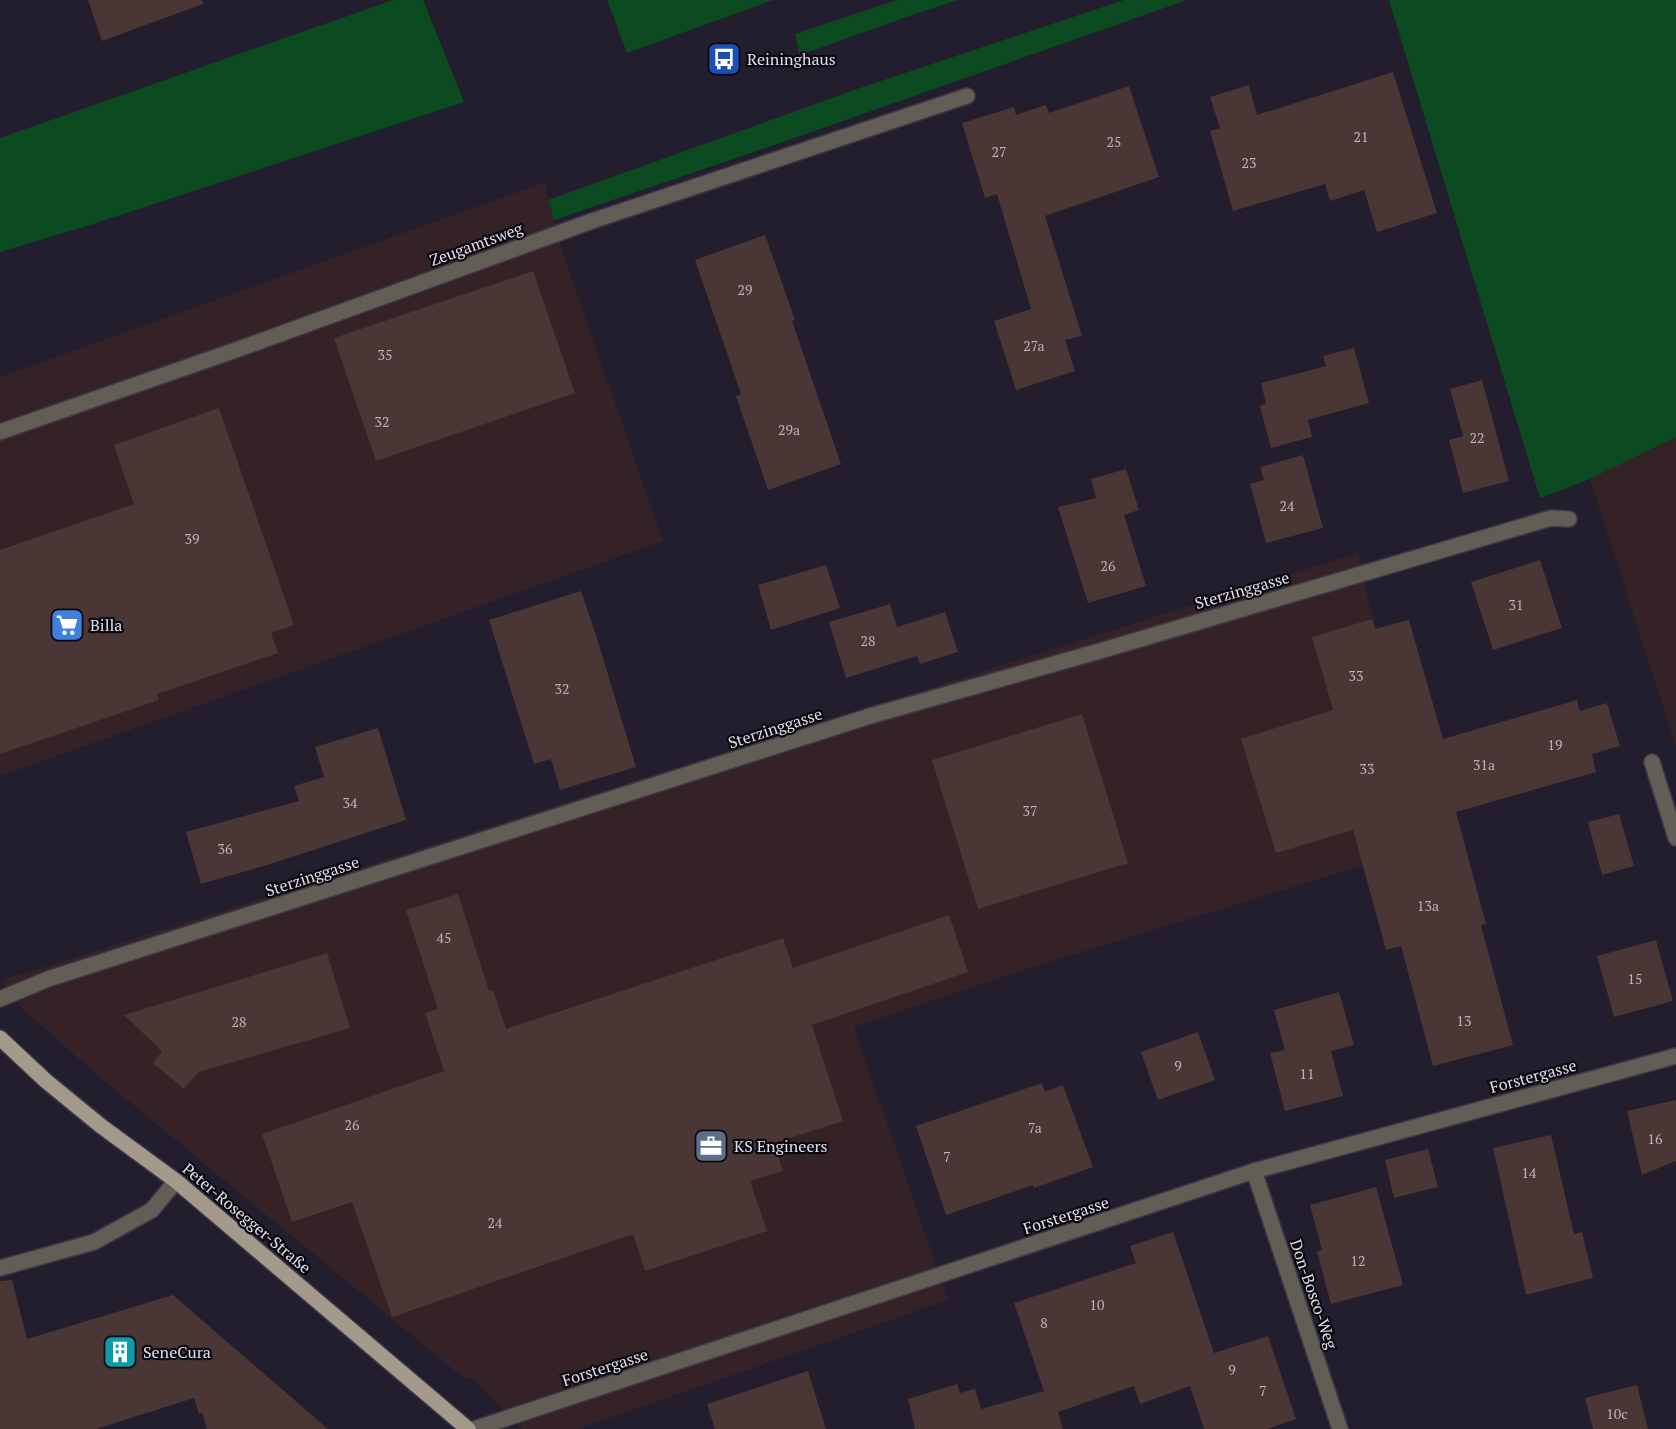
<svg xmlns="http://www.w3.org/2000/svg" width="1676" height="1429" viewBox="0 0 1676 1429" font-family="'PT Serif',serif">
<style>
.commercial{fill:#352227}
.green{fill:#0c4a21}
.building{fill:#4a3634}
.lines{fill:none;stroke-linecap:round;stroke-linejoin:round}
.minor-casing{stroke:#3d3947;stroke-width:18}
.major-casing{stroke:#3d3947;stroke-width:18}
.minor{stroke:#625e56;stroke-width:15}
.major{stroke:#a39a8b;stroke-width:15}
.labels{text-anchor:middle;stroke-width:4.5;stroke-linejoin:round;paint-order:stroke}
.number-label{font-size:14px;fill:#bcb5bc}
.poi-label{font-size:16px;fill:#e2dfea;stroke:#0b0910;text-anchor:start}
.street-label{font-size:16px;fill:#e2dfea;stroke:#0b0910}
</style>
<rect width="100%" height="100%" fill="#221e2d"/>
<g class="commercial">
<polygon points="546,182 548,200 562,250 663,541 0,776 0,377"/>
<polygon points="1676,437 1676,747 1590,479"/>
<polygon points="1358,553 1368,599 1439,842 1023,970 854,1027 948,1300 578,1429 522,1429 474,1380 460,1375 98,1076 24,1010 0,981"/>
</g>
<g class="green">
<polygon points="393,0 423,0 464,102 90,225 0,252 0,138"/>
<polygon points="607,0 773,0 627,53"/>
<polygon points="897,0 958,0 912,15 800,55 795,34"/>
<polygon points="1124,0 1187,0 783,142 554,220 548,200 857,89"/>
<polygon points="1389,0 1676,0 1676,437 1590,479 1540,498"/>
</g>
<g class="building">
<polygon points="88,0 202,0 203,4 102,41"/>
<polygon points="1393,72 1437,213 1377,232 1364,190 1330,201 1325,184 1233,211 1210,131 1220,128 1210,97 1249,85 1257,115"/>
<polygon points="1129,86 1159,177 1045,216 1082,336 1065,340 1075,371 1016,390 994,321 1031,309 997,194 985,198 962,123 1014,107 1016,115 1046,105 1049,113"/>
<polygon points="765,235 795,320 792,321 841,464 768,490 736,396 741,394 695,260"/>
<polygon points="533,271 575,393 376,461 334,338"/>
<polygon points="1354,348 1369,403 1308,420 1312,437 1271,448 1260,406 1266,404 1261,383 1326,366 1323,356"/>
<polygon points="1482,380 1509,481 1463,493 1449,440 1463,436 1450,389"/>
<polygon points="219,408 294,625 271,633 278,653 157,694 159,700 0,754 0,550 134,504 114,445"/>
<polygon points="1303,455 1323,528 1266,543 1250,484 1264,480 1260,467"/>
<polygon points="1126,469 1139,510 1124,515 1146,586 1088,603 1058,507 1096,498 1091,479"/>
<polygon points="1540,560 1562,628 1493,650 1471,582"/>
<polygon points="826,565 840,608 771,630 758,585"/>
<polygon points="581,591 596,635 636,767 560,790 551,759 534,764 489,620"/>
<polygon points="890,604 897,627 945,612 958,652 920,664 917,656 846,678 829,622"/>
<polygon points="1372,619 1375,629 1409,620 1443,739 1577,700 1580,711 1607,703 1620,746 1592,754 1596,772 1456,812 1486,924 1481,925 1513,1045 1433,1066 1401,946 1386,950 1353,830 1276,853 1241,739 1333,710 1312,637"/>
<polygon points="1082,714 1128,863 978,909 932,760"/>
<polygon points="378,728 406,820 264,866 201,884 186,832 299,801 294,786 324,777 315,747"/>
<polygon points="1619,814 1634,866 1602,875 1588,822"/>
<polygon points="458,894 489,991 493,990 506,1029 783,938 793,968 949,915 968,972 812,1025 843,1121 774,1143 783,1171 750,1181 767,1231 645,1271 633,1234 392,1317 352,1202 292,1222 262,1134 444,1071 425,1013 438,1009 406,910"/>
<polygon points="1656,940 1673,1001 1614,1017 1597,956"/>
<polygon points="327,953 350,1028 199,1072 184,1089 153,1063 162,1051 124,1015"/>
<polygon points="1339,992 1354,1045 1331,1051 1343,1096 1285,1111 1270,1053 1285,1050 1274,1010"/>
<polygon points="1198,1032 1215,1080 1158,1100 1141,1052"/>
<polygon points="1042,1083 1045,1092 1063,1085 1093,1167 1034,1188 1033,1185 946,1215 916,1126"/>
<polygon points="1676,1100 1676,1161 1642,1175 1627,1111"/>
<polygon points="1551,1135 1574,1234 1582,1232 1593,1278 1526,1295 1493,1148"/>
<polygon points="1428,1149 1438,1187 1394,1198 1385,1160"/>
<polygon points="1376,1187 1403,1285 1331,1304 1317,1252 1322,1250 1310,1205"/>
<polygon points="1173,1232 1214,1353 1268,1336 1296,1419 1267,1429 1204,1429 1190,1386 1140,1404 1134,1386 1058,1412 1063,1429 915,1429 908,1399 957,1384 960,1393 975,1389 981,1409 1044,1391 1014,1303 1136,1263 1130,1246"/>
<polygon points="12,1280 27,1339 173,1295 328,1429 207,1429 202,1412 199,1414 194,1398 96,1429 0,1429 0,1281"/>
<polygon points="808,1371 826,1429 715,1429 707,1404"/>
<polygon points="1637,1385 1648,1429 1593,1429 1585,1398"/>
</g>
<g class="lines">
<defs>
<g id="minor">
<polyline points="0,432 236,350 592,221 967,96"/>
<polyline points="1652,762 1676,838"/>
<polyline points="0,999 48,979 870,716 1100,651 1551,518 1569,519"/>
<polyline points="1254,1171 1340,1429"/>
<polyline points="0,1268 94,1242 152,1210 176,1181"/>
<polyline points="474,1429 1254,1171 1676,1056"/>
</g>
<polyline id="major" points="0,1038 46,1081 101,1126 176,1181 468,1429"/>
</defs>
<use href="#minor" class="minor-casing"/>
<use href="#major" class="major-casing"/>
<use href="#minor" class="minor"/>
<use href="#major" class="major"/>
</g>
<defs>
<symbol id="bus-square" viewBox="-11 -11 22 22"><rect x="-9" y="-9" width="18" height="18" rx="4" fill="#1a4fb4" stroke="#0b0910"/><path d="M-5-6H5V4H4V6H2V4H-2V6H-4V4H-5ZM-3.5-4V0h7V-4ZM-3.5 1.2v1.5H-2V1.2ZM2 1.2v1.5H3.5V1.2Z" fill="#fff"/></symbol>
<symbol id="supermarket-square" viewBox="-11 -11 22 22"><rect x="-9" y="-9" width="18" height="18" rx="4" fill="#3f7fe0" stroke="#0b0910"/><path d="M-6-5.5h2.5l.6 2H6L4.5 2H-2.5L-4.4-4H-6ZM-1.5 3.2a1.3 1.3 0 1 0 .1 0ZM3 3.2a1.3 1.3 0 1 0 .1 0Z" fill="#fff"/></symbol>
<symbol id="office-square" viewBox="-11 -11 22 22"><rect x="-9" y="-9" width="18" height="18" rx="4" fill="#5c6f8a" stroke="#0b0910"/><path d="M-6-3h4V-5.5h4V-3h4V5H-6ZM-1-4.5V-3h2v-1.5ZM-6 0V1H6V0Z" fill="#fff"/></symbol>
<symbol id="building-square" viewBox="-11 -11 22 22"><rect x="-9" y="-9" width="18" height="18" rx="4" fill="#0f9aa8" stroke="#0b0910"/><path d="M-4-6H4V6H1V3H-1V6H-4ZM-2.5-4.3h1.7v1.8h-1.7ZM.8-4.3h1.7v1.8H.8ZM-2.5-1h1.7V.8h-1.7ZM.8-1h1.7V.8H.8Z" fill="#fff"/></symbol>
</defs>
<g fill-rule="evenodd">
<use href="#bus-square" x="705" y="40" width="38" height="38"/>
<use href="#supermarket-square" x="48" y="606" width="38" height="38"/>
<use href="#office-square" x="692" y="1127" width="38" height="38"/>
<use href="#building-square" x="101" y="1333" width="38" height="38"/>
</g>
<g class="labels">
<g class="number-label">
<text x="1361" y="142">21</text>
<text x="1114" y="147">25</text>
<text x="999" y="157">27</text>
<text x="1249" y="168">23</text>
<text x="745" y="295">29</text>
<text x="1034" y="351">27a</text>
<text x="385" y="360">35</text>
<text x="382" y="427">32</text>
<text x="789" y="435">29a</text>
<text x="1477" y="443">22</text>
<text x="1287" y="511">24</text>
<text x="192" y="544">39</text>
<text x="1108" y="571">26</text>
<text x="1516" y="610">31</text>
<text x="868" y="646">28</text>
<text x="1356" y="681">33</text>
<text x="562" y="694">32</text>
<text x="1555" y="750">19</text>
<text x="1484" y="770">31a</text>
<text x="1367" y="774">33</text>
<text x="350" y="808">34</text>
<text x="1030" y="816">37</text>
<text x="225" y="854">36</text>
<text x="1428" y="911">13a</text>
<text x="444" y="943">45</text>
<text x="1635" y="984">15</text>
<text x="1464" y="1026">13</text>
<text x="239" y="1027">28</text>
<text x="1178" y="1071">9</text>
<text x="1307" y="1079">11</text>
<text x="352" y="1130">26</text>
<text x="1035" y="1133">7a</text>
<text x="1655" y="1144">16</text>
<text x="947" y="1162">7</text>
<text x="1529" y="1178">14</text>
<text x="495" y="1228">24</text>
<text x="1358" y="1266">12</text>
<text x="1097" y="1310">10</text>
<text x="1044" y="1328">8</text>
<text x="1232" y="1375">9</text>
<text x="1263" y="1396">7</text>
<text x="1617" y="1419">10c</text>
</g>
<g class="poi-label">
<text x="747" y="65">Reininghaus</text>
<text x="90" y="631">Billa</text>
<text x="734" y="1152">KS Engineers</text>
<text x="143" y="1358">SeneCura</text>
</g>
<g class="street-label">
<text transform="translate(476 244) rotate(-20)" y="6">Zeugamtsweg</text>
<text transform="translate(1242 590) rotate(-16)" y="6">Sterzinggasse</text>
<text transform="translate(775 728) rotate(-18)" y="6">Sterzinggasse</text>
<text transform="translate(312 876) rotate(-18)" y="6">Sterzinggasse</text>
<text transform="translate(1533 1076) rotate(-15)" y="6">Forstergasse</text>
<text transform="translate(1066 1215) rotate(-18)" y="6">Forstergasse</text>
<text transform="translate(247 1218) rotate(40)" y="6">Peter-Rosegger-Straße</text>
<text transform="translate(1314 1294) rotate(71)" y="6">Don-Bosco-Weg</text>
<text transform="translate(605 1367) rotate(-18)" y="6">Forstergasse</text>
</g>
</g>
</svg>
